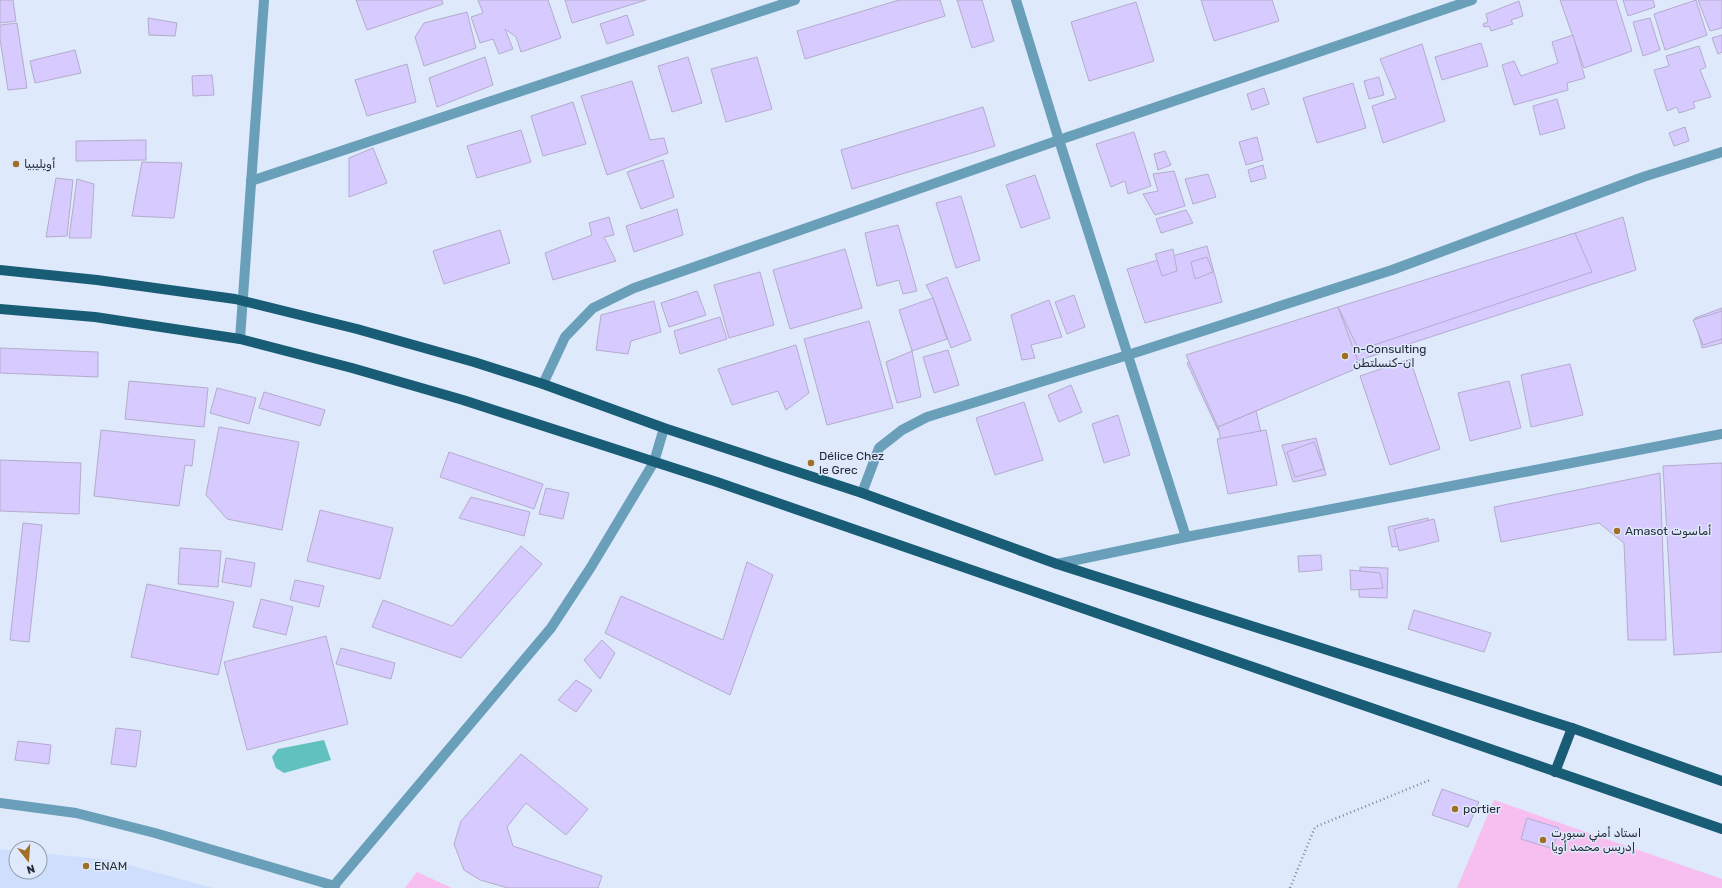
<svg xmlns="http://www.w3.org/2000/svg" width="1722" height="888" viewBox="0 0 1722 888" font-family="Rubik,'Noto Sans Arabic',sans-serif">
<style>
.built{fill:#cedffd}
.green{fill:#f7bff0}
.water{fill:#61c1bf}
.building{fill:#d7cafe;stroke:#b4accc}
.lines{fill:none;stroke-linecap:round;stroke-linejoin:round}
.path{stroke:#7f8796;stroke-width:2.5;stroke-dasharray:1 3;stroke-linecap:butt}
.street{stroke:#699fb8;stroke-width:10}
.primary{stroke:#195c76;stroke-width:10}
.poi-dot{fill:#a06e24;stroke:#dee9fb;stroke-width:1.5}
.labels{text-anchor:middle;stroke-width:3;stroke-linejoin:round;paint-order:stroke}
.poi-label{font-size:12px;fill:#262c38;stroke:#dee9fb;text-anchor:start}
</style>
<rect width="100%" height="100%" fill="#dee9fb"/>
<polygon class="built" points="0,849 16,851 16,872 40,872 40,853 111,860 213,888 0,888"/>
<g class="green">
<polygon points="1494,800 1722,879 1722,888 1457,888"/>
<polygon points="417,872 452,888 405,888"/>
</g>
<polygon class="water" points="324,740 331,760 284,773 276,768 272,757 278,749"/>
<g class="building">
<polygon points="0,0 13,0 16,21 0,23"/>
<polygon points="356,0 442,0 443,4 367,30"/>
<polygon points="478,0 548,0 561,38 521,52 516,37 505,29 513,49 499,54 493,39 480,43 471,17 483,13"/>
<polygon points="565,0 646,0 572,23"/>
<polygon points="899,0 940,0 945,16 805,59 797,31"/>
<polygon points="957,0 982,0 994,41 972,48"/>
<polygon points="1201,0 1272,0 1279,21 1214,41"/>
<polygon points="1560,0 1616,0 1632,51 1584,68"/>
<polygon points="1623,0 1653,0 1655,7 1628,16"/>
<polygon points="1696,0 1707,35 1665,50 1654,14"/>
<polygon points="1698,0 1722,0 1722,28 1710,31"/>
<polygon points="1519,1 1523,16 1511,20 1513,24 1491,31 1489,26 1484,27 1483,24 1488,22 1486,14"/>
<polygon points="1136,2 1154,61 1089,81 1071,22"/>
<polygon points="467,12 476,48 424,66 415,37 424,23"/>
<polygon points="627,15 634,35 607,44 600,24"/>
<polygon points="148,18 177,23 175,36 149,35"/>
<polygon points="1650,18 1660,50 1643,56 1633,22"/>
<polygon points="17,23 27,88 8,90 0,39 0,25"/>
<polygon points="1573,35 1585,78 1567,83 1568,90 1514,105 1502,65 1514,61 1521,76 1558,63 1552,42"/>
<polygon points="1722,35 1722,52 1718,54 1712,38"/>
<polygon points="1481,43 1488,66 1442,80 1435,57"/>
<polygon points="1422,44 1445,121 1383,143 1372,106 1396,98 1380,59"/>
<polygon points="1699,46 1706,67 1700,70 1711,97 1693,102 1695,108 1679,113 1677,107 1667,111 1654,70 1669,66 1666,56"/>
<polygon points="75,50 81,73 35,83 30,61"/>
<polygon points="485,57 493,85 437,107 429,78"/>
<polygon points="688,57 702,103 672,112 658,66"/>
<polygon points="757,57 772,109 726,122 711,69"/>
<polygon points="407,64 416,102 367,116 355,80"/>
<polygon points="212,75 214,95 193,96 192,76"/>
<polygon points="1379,77 1384,95 1369,99 1364,81"/>
<polygon points="632,81 650,140 664,138 668,153 607,175 581,96"/>
<polygon points="1353,83 1366,128 1317,143 1303,98"/>
<polygon points="1264,88 1269,104 1252,110 1247,94"/>
<polygon points="1557,99 1565,128 1540,135 1533,106"/>
<polygon points="573,102 586,144 543,156 531,116"/>
<polygon points="983,107 995,146 852,189 841,150"/>
<polygon points="1685,127 1689,141 1674,146 1669,133"/>
<polygon points="521,130 531,162 477,178 467,146"/>
<polygon points="1134,132 1151,186 1128,194 1125,181 1111,187 1096,144"/>
<polygon points="1257,137 1263,160 1246,165 1239,142"/>
<polygon points="146,140 146,160 76,161 76,141"/>
<polygon points="373,148 387,183 349,197 349,158"/>
<polygon points="1165,151 1171,165 1158,170 1154,154"/>
<polygon points="663,160 674,197 641,209 627,172"/>
<polygon points="142,162 182,163 174,218 132,216"/>
<polygon points="1263,165 1266,178 1251,182 1248,170"/>
<polygon points="1174,171 1185,206 1155,215 1143,194 1158,191 1153,174"/>
<polygon points="1208,174 1216,197 1193,204 1185,179"/>
<polygon points="1035,175 1050,218 1021,228 1006,185"/>
<polygon points="56,178 73,180 67,236 46,237"/>
<polygon points="77,179 94,184 91,238 69,238"/>
<polygon points="961,196 980,260 956,268 936,203"/>
<polygon points="677,209 683,235 634,252 626,226"/>
<polygon points="1186,210 1193,223 1161,233 1156,219"/>
<polygon points="609,217 614,235 604,237 616,261 553,280 545,253 592,235 589,223"/>
<polygon points="1623,217 1636,270 1360,360 1218,430 1187,363"/>
<polygon points="898,225 917,291 903,294 899,280 877,286 865,233"/>
<polygon points="500,230 510,263 444,284 433,251"/>
<polygon points="1575,233 1592,272 1359,350 1338,307"/>
<polygon points="1207,246 1222,302 1145,323 1127,269"/>
<polygon points="845,249 862,308 790,329 773,270"/>
<polygon points="1173,249 1177,271 1162,276 1155,254"/>
<polygon points="1207,257 1213,272 1195,279 1191,262"/>
<polygon points="760,272 774,325 729,338 714,285"/>
<polygon points="947,277 971,340 951,348 933,298 926,285"/>
<polygon points="697,291 706,315 669,327 661,303"/>
<polygon points="1074,295 1085,327 1067,334 1055,302"/>
<polygon points="933,298 947,339 912,351 899,310"/>
<polygon points="1049,300 1062,337 1031,345 1035,358 1022,360 1011,315"/>
<polygon points="654,301 661,332 631,341 628,354 596,350 601,315"/>
<polygon points="1338,307 1360,367 1218,427 1186,355"/>
<polygon points="1722,308 1722,343 1702,348 1695,318"/>
<polygon points="1722,311 1722,339 1703,345 1693,320"/>
<polygon points="720,317 727,339 680,354 674,331"/>
<polygon points="869,321 893,408 827,425 804,339"/>
<polygon points="796,345 809,393 786,410 778,391 732,405 718,369"/>
<polygon points="0,348 98,352 98,377 0,373"/>
<polygon points="948,350 959,385 934,393 923,357"/>
<polygon points="912,351 921,397 897,403 886,362"/>
<polygon points="1410,359 1440,449 1390,465 1360,376"/>
<polygon points="1570,364 1583,415 1531,427 1521,375"/>
<polygon points="129,381 208,388 204,427 125,419"/>
<polygon points="1509,381 1521,428 1470,441 1458,393"/>
<polygon points="1071,385 1082,412 1059,422 1048,395"/>
<polygon points="217,388 256,398 249,424 210,413"/>
<polygon points="264,392 325,410 320,426 259,408"/>
<polygon points="1024,402 1043,460 995,475 976,418"/>
<polygon points="1256,411 1272,478 1232,490 1218,427"/>
<polygon points="1118,415 1130,455 1104,463 1092,424"/>
<polygon points="219,427 299,442 282,530 227,519 206,495"/>
<polygon points="101,430 195,440 192,466 185,465 179,506 94,496"/>
<polygon points="1266,430 1277,485 1228,494 1217,439"/>
<polygon points="1316,438 1326,475 1293,482 1282,445"/>
<polygon points="1314,442 1324,469 1295,477 1287,452"/>
<polygon points="449,452 543,484 534,509 440,477"/>
<polygon points="0,460 81,463 79,514 0,511"/>
<polygon points="1722,463 1722,652 1674,655 1663,466"/>
<polygon points="1660,473 1666,640 1628,640 1624,543 1599,523 1501,542 1494,507"/>
<polygon points="546,488 569,493 563,519 539,514"/>
<polygon points="471,497 530,512 524,536 459,518"/>
<polygon points="320,510 393,528 380,579 307,561"/>
<polygon points="1428,518 1432,542 1392,547 1388,527"/>
<polygon points="1434,519 1439,541 1399,551 1394,529"/>
<polygon points="23,523 42,525 29,642 10,640"/>
<polygon points="521,546 542,564 461,658 372,627 383,600 452,626"/>
<polygon points="180,548 221,551 218,587 178,584"/>
<polygon points="1321,555 1322,570 1299,572 1298,556"/>
<polygon points="226,558 255,563 251,587 222,582"/>
<polygon points="747,562 773,575 730,695 605,633 621,596 723,640"/>
<polygon points="1360,567 1388,568 1387,598 1359,597"/>
<polygon points="1350,570 1380,573 1383,588 1351,590"/>
<polygon points="295,580 324,586 319,607 290,600"/>
<polygon points="147,584 234,602 218,675 131,657"/>
<polygon points="261,599 293,607 286,635 253,627"/>
<polygon points="1414,610 1491,633 1484,652 1408,629"/>
<polygon points="326,636 348,724 247,750 224,662"/>
<polygon points="602,640 615,653 600,679 584,660"/>
<polygon points="341,648 395,663 391,679 336,664"/>
<polygon points="576,680 592,690 576,712 558,700"/>
<polygon points="116,728 141,731 136,767 111,764"/>
<polygon points="18,741 51,745 49,764 15,760"/>
<polygon points="521,754 588,809 566,835 526,803 507,827 513,846 602,876 598,888 508,888 480,880 464,870 454,844 461,821"/>
<polygon points="1442,789 1479,802 1468,827 1432,815"/>
<polygon points="1527,818 1559,828 1553,849 1521,839"/>
</g>
<g class="lines">
<polyline class="path" points="1290,888 1315,827 1430,780"/>
<g class="street">
<polyline points="1016,0 1059,140 1186,537 1057,564"/>
<polyline points="251,181 795,0"/>
<polyline points="240,339 264,0"/>
<polyline points="543,384 565,337 593,308 634,288 1059,140 1472,0"/>
<polyline points="862,493 879,448 902,430 927,417 1128,355 1392,270 1643,177 1722,152"/>
<polyline points="1186,537 1722,434"/>
<polyline points="0,803 76,813 155,833 335,886"/>
<polyline points="332,888 551,628 591,567 654,462 664,428"/>
</g>
<g class="primary">
<polyline points="0,270 97,280 235,299 357,329 474,362 543,384 664,428 862,493 1057,564 1572,728 1722,781"/>
<polyline points="0,309 95,317 240,339 352,368 463,400 717,482 1722,829"/>
<polyline points="1555,772 1572,728"/>
</g>
</g>
<g class="poi-dot">
<circle cx="16" cy="164" r="4"/>
<circle cx="1345" cy="356" r="4"/>
<circle cx="811" cy="463" r="4"/>
<circle cx="1617" cy="531" r="4"/>
<circle cx="1455" cy="809" r="4"/>
<circle cx="1543" cy="840" r="4"/>
<circle cx="86" cy="866" r="4"/>
</g>
<g class="labels">
<g class="poi-label">
<text x="24" y="168">أويليبيا</text>
<text x="1353" y="353">n-Consulting<tspan x="1353" dy="14">ان-كنسلتطن</tspan></text>
<text x="819" y="460">Délice Chez<tspan x="819" dy="14">le Grec</tspan></text>
<text x="1625" y="535">Amasot أماسوت</text>
<text x="1463" y="813">portier</text>
<text x="1551" y="837">استاد أمني سبورت<tspan x="1551" dy="14">إدريس محمد أويا</tspan></text>
<text x="94" y="870">ENAM</text>
</g>
</g>
<g transform="translate(28 860) rotate(163)"><circle r="19" fill="#dee9fb" stroke="#949dad"/>
<path d="M0-3L7 15L0 10L-7 15Z" fill="#a06e24"/>
<text y="-6" font-size="11" font-weight="bold" text-anchor="middle" fill="#262c38">N</text>
</g>
</svg>
